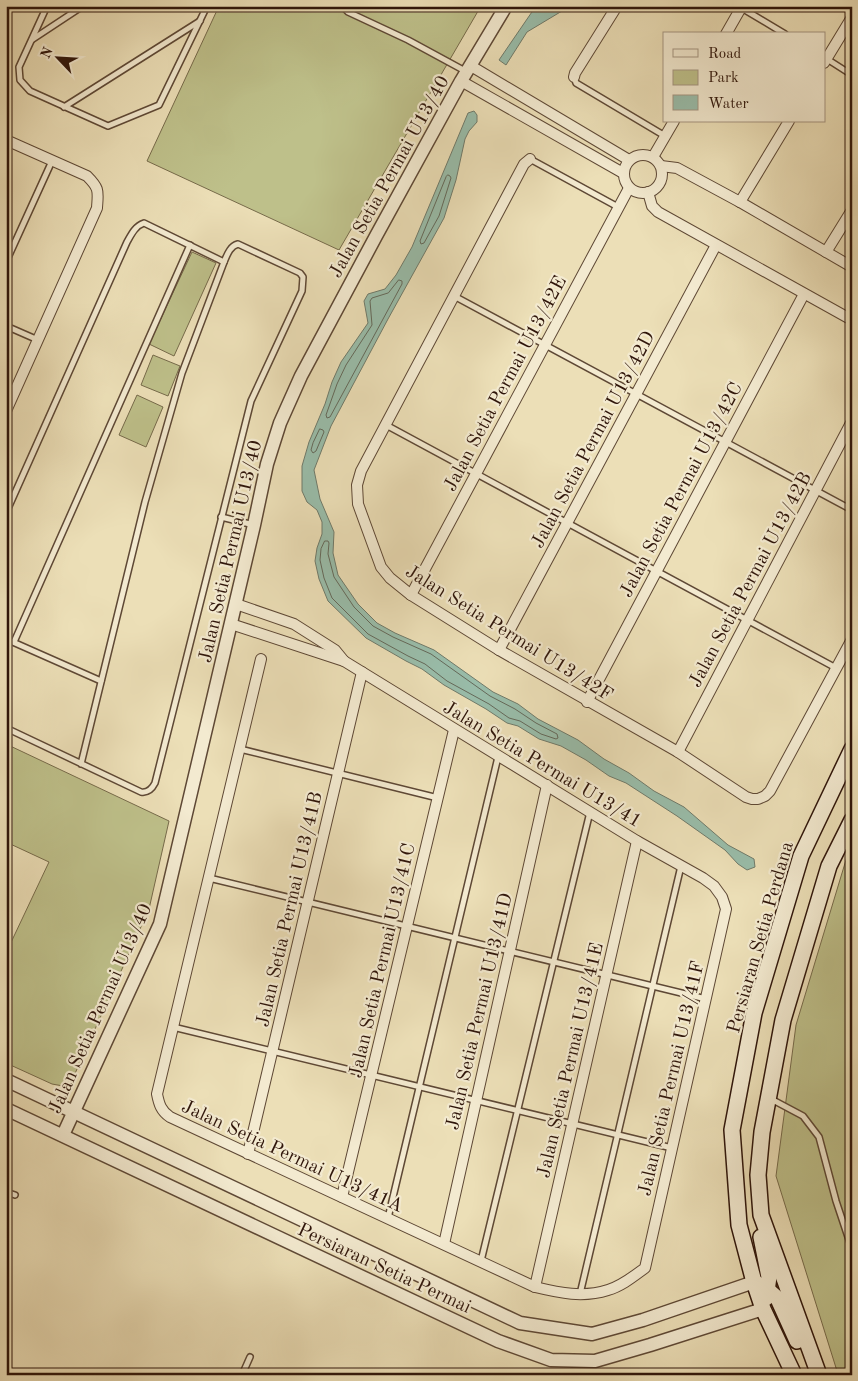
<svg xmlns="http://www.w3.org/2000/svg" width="858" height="1381" viewBox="0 0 858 1381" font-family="'Old Standard TT',serif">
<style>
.green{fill:#bec08a;stroke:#766a4a}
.water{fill:#99bdaa;stroke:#6f7a6a}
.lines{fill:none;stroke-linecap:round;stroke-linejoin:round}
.shore{stroke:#64695a;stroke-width:1}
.service-casing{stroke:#5e4835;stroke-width:8}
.minor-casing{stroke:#5e4835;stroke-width:12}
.tertiary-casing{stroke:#5e4835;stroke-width:15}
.secondary-casing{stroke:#2f150a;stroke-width:18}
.service{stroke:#f3ead0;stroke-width:5}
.minor{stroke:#f3ead0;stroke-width:10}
.tertiary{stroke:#f3ead0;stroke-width:12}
.secondary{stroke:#f3ead0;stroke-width:15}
.labels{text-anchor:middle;stroke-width:4.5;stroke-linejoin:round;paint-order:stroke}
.street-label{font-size:19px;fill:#2f150a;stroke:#f3ead0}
</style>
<rect width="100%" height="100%" fill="#ecdfb7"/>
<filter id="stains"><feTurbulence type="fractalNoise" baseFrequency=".004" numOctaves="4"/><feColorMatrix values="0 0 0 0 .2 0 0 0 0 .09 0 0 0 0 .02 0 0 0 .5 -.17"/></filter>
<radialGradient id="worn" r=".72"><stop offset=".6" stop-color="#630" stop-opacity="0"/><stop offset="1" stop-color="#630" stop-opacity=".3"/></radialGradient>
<g class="green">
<polygon points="219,6 481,6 339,250 147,161"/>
<polygon points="192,252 216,263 174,356 149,344"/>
<polygon points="153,355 180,366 168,396 141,385"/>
<polygon points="137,395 163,407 146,447 119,435"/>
<polygon points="6,744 169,821 149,909 73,1078 63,1086 52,1084 6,1063 6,953 49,862 6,842"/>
<polygon points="852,844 852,1375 840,1375 837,1371 776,1176 796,1025 849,850"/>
</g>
<g class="water">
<polygon points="536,6 565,6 562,11 527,32 506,65 499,60"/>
<polygon points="474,111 477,115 477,122 469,131 465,139 456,180 444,218 388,319 331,426 314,470 320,499 334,532 333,553 338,575 358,604 377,623 395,633 434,650 493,692 518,704 538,719 578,740 604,759 629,773 654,791 684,807 728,845 754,859 755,867 747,870 738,864 725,850 677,816 626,783 609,776 586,760 561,746 539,739 518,726 507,723 486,709 444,685 422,669 406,661 366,638 328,601 319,579 315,561 317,548 322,534 322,522 317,510 307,502 302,491 302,466 309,442 325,404 332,382 341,362 368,323 364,301 368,294 385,289 396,275 412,247 463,125 468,113"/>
</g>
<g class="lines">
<g class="shore">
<polygon points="448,175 450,176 451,178 439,216 424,243 421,244 420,241 446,177"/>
<polygon points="399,280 402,281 402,284 330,417 327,418 326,415 337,384 346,365 372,325 370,301 372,298 388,293"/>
<polygon points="320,429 323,430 324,432 316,451 313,453 311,450 313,443"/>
<polygon points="325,541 328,541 329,543 328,554 334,577 354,607 373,626 393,637 431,654 490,696 515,709 536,723 557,734 558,738 556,739 541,734 520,721 509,718 489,704 447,681 425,664 408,656 368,634 332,598 324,578 320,560 321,549"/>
</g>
<defs>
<g id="service">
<polyline points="47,6 19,67 20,80 30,91 108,126 159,105 207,6"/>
<polyline points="342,6 348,12 408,40 467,72"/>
<polyline points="740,7 785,34"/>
<polyline points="33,39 83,6"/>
<polyline points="827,59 852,75"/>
<polyline points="574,77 576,83 665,136"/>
<polyline points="64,107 200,21"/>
<polyline points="530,159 618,207"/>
<polyline points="6,262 52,161"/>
<polyline points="454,296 852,510"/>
<polyline points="6,326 38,340"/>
<polyline points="386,425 836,668"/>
<path d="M6,513L127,242C131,235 135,226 144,223L224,262"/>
<polyline points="221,517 254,525"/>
<polyline points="6,639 101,681"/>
<polyline points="14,642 190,245"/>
<path d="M6,728L141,792C148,793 152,789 155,783L251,401L302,291L303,277L300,273L238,244C230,246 227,255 224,262L182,373L145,502L81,764"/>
<polyline points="240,749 438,798"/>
<polyline points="209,878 706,999"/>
<polyline points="173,1027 672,1148"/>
<polyline points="771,1099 803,1116 819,1137 836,1201 852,1249"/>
<polyline points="6,1192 15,1195"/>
<polyline points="388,1218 498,757"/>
<polyline points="481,1261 590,812"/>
<polyline points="580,1294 681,866"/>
<polyline points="242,1375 250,1357"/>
</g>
<g id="minor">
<polyline points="726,34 742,6"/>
<polyline points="824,63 852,17"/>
<polyline points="471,66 629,160"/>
<polyline points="574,77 575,73 617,6"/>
<polyline points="461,81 623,173"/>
<path d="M6,140L87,176C100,189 98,191 97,208L6,411"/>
<circle cx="643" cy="174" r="19"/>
<polyline points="653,157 674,121"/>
<polyline points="530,159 524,164 361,471 357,485 358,504 381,567 390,578 411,595 499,650 678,752 746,797 752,799 758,799 765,796 770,791 852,639"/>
<polyline points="661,166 677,168 740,202 852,267"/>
<polyline points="648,192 652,206 658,212 852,320"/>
<polyline points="740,202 789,121"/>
<polyline points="826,252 852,210"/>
<polyline points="411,595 629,188"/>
<polyline points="236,604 294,624 335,650 344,661"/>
<path d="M231,624L344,661L637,841L703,878L714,886L722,897L726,909L645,1268C634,1276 622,1286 608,1290C583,1298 560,1293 535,1287L170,1117C161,1111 159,1104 157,1094L261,659"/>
<polyline points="499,650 716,245"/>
<polyline points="587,702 804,294"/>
<polyline points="678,752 852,421"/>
<polyline points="248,1154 362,672"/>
<polyline points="342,1197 454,730"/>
<polyline points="444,1244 547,785"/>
<polyline points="535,1287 637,841"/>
</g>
<g id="tertiary">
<polyline points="6,1080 520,1323 592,1334 643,1320 754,1282"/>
<polyline points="6,1109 498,1341 551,1360 595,1361 650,1345 763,1309"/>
<polyline points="63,1135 160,924 254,525 267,464 280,423 301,376 376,236 461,81 506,6"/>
</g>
<g id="secondary">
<polyline points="761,1237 769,1277 766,1298"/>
<polyline points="754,1282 768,1290 778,1299 797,1341"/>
<polyline points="794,1375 763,1309 754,1282 739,1225 732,1130 754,1013 801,856 852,749"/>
<polyline points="819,1375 761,1215 758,1175 762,1132 783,1020 829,866 852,820"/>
</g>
</defs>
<use href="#service" class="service-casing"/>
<use href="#minor" class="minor-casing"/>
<use href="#tertiary" class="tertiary-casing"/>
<use href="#secondary" class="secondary-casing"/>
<use href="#service" class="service"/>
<use href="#minor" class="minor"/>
<use href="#tertiary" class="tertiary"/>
<use href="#secondary" class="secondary"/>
</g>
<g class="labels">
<g class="street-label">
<text transform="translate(388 176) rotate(-61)" y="7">Jalan Setia Permai U13/40</text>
<text transform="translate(504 383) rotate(-62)" y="7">Jalan Setia Permai U13/42E</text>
<text transform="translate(592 439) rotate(-62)" y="7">Jalan Setia Permai U13/42D</text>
<text transform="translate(680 489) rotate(-62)" y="7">Jalan Setia Permai U13/42C</text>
<text transform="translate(229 551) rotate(-77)" y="7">Jalan Setia Permai U13/40</text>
<text transform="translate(749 579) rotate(-62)" y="7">Jalan Setia Permai U13/42B</text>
<text transform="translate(510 632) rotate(32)" y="7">Jalan Setia Permai U13/42F</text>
<text transform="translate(543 763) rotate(31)" y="7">Jalan Setia Permai U13/41</text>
<text transform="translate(288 909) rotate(-77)" y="7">Jalan Setia Permai U13/41B</text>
<text transform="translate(759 937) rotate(-74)" y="7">Persiaran Setia Perdana</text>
<text transform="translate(381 960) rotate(-77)" y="7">Jalan Setia Permai U13/41C</text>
<text transform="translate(99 1008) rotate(-66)" y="7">Jalan Setia Permai U13/40</text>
<text transform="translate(478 1011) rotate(-77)" y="7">Jalan Setia Permai U13/41D</text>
<text transform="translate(569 1060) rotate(-77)" y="7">Jalan Setia Permai U13/41E</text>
<text transform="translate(670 1078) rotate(-77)" y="7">Jalan Setia Permai U13/41F</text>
<text transform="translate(293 1155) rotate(25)" y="7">Jalan Setia Permai U13/41A</text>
<text transform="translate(385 1267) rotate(25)" y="7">Persiaran Setia Permai</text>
</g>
</g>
<rect width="858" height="1381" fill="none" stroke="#ecdfb7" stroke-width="25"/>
<rect x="8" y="8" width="843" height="1366" fill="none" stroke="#2f150a" stroke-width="2.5"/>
<rect x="12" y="12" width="833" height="1356" fill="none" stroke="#2f150a"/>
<rect x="663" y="32" width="162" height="90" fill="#f3ead0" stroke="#a59581"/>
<rect x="673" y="49" width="25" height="8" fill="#f3ead0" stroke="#a59581"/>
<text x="708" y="58" font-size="15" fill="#2f150a">Road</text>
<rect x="673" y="70" width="25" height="15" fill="#bec08a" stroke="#a59581"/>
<text x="708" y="82" font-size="15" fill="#2f150a">Park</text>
<rect x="673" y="95" width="25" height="15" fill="#99bdaa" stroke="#a59581"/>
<text x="708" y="108" font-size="15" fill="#2f150a">Water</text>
<g transform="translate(58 58) rotate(295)" stroke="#f3ead0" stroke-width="4" paint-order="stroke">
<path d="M0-4L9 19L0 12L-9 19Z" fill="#2f150a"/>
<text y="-8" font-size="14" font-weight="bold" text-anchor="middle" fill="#2f150a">N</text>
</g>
<rect width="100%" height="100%" filter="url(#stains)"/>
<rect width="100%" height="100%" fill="url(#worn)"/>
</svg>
